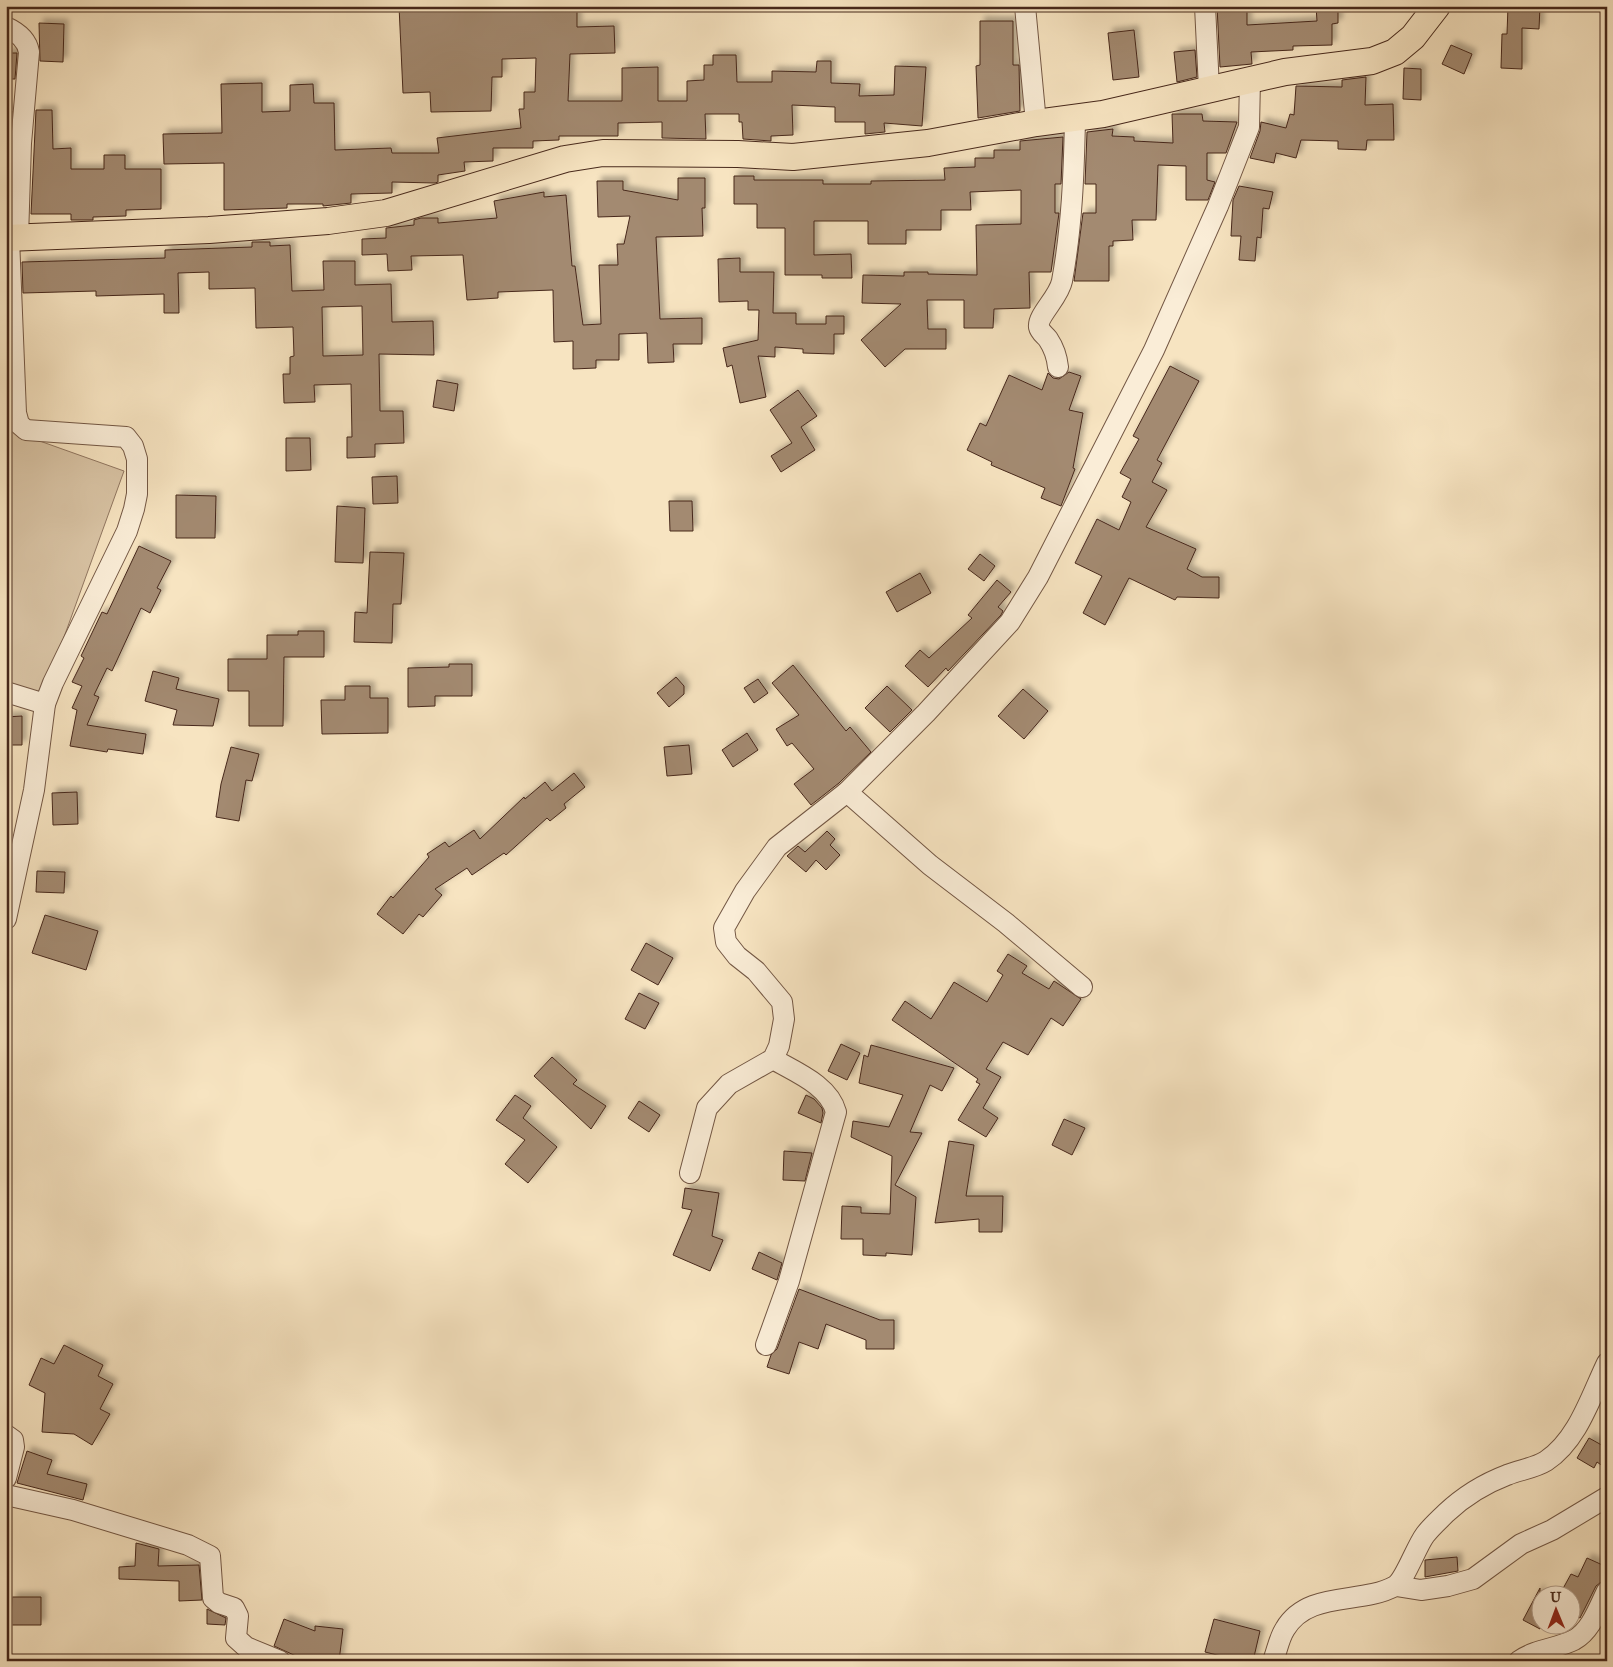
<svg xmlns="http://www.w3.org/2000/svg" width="1613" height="1667" viewBox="0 0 1613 1667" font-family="'IM FELL Great Primer',serif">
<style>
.green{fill:#d9c4a5;stroke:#907660}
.building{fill:#a38a71;stroke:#47281b;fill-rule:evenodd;filter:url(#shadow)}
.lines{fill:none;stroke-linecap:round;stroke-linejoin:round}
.minor-casing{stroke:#735744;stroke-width:22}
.major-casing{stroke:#47281b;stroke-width:28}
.minor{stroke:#faedd7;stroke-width:20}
.major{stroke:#f7e4c1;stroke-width:26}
</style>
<defs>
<filter id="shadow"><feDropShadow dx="4.5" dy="-4.5" stdDeviation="2.5" flood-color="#0004"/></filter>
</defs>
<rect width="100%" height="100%" fill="#f7e4c1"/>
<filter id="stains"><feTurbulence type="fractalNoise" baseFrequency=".004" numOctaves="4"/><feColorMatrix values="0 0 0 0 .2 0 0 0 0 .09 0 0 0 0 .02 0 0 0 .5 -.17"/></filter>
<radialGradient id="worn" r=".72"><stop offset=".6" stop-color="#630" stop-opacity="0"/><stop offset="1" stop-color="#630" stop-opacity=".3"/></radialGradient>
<polygon class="green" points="6,429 124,471 42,698 6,685"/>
<g class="building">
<polygon points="399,6 577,8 577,27 614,26 615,53 570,54 568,101 622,101 622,68 658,67 658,101 687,101 687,81 704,80 704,65 713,65 713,55 736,55 737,82 772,82 772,71 816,72 817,61 831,61 831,83 860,84 859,96 894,95 895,66 926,67 922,126 884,123 885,132 865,134 865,122 835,122 835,107 792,105 793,135 771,136 771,141 743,139 742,122 739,122 739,114 705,114 706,139 662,138 662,122 618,123 618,136 559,136 559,140 533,141 533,148 493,148 493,161 464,162 465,171 438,175 438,182 435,183 392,182 392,193 351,194 351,203 323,206 323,204 287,204 287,208 224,210 224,163 164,164 163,134 222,133 221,84 262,83 262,112 290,111 290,85 313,84 314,103 334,103 335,150 391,148 392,153 439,153 437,138 521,128 519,109 524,109 524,92 535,92 536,58 502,59 502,77 492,77 491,111 431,112 430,92 403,93"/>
<polygon points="1217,6 1247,6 1247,25 1317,21 1316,6 1338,6 1338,23 1332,24 1332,45 1293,46 1293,50 1251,52 1252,64 1220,67"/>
<polygon points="1508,6 1540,6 1539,29 1522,28 1522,69 1501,68 1502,34 1507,34"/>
<polygon points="980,21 1013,21 1013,65 1019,65 1020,111 978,118 976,66 980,65"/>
<polygon points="39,23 64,24 63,62 40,61"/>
<polygon points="1134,30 1139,77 1113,80 1108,33"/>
<polygon points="1451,45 1472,54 1464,74 1442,64"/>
<polygon points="1195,50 1197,77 1177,82 1174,52"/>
<polygon points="6,53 17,53 15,79 6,79"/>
<polygon points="1404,68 1421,69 1421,100 1403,99"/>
<polygon points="1366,77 1365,105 1393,104 1394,140 1367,140 1366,150 1338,149 1338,141 1301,140 1296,158 1276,153 1274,163 1250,158 1260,131 1261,122 1286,128 1290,114 1294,115 1296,86 1342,87 1342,80"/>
<polygon points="36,110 52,110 53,149 71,148 71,169 104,169 104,155 125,155 125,169 161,169 161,209 126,210 126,216 93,217 93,220 71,220 71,214 31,214"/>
<polygon points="6,111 12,111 6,215"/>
<polygon points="1172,114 1202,114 1203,121 1237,122 1226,153 1207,153 1207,180 1215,182 1208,200 1186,200 1186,166 1158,165 1156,220 1132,220 1133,240 1113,241 1113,246 1109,246 1109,281 1074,281 1083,213 1096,213 1096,184 1085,184 1087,132 1113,129 1112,136 1134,137 1134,141 1173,143"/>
<polygon points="1063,137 1061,184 1055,184 1055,213 1059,213 1051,272 1029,272 1030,308 994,309 993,328 964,328 964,300 927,300 928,329 946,329 946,349 905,349 885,367 861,340 901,304 862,303 863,275 904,276 904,272 928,272 928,274 977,275 976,225 1021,224 1021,190 970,192 971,210 941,210 941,230 906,230 906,244 868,244 868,221 814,221 814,255 851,254 852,278 822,278 822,275 785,275 785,228 757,228 757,204 734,204 734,176 754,176 754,180 823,180 823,184 871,184 871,181 945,180 944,168 975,167 975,158 994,158 994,150 1020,150 1020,141"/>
<polygon points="678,178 705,178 705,208 702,208 703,236 656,237 660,319 702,318 702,344 673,344 674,362 648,363 647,333 619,334 619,360 596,360 596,368 573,369 573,341 554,342 553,290 498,292 498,298 467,300 463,255 411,256 412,270 388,271 387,254 362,255 362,239 386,238 386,228 414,225 414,220 421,218 438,218 438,223 497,218 494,201 544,192 544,197 566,195 572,266 575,266 583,325 601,324 599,265 618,265 617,244 624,244 630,216 598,217 597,181 623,181 623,190 678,200"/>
<polygon points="1239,186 1273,192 1269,209 1263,208 1261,238 1257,237 1255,261 1239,260 1241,236 1231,236 1233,200"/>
<path d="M252,242H270V246L290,245L292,291L324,290L323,261H355V285L391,284L392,322L433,321L434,355L379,354L380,411H403L404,443L375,444V457L347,458V437H352L351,384L314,385L315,402L284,403L283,374H290V357L294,356L293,327L256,328L255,288L209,289V272L178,273L179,313H164V294L96,296V291L23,293L22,262L165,258V250L252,247ZM362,306L363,355L323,356L322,307Z"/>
<polygon points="740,258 740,272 774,272 773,313 796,313 796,324 826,324 826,316 844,316 844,334 834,334 834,354 803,353 803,349 775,347 775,357 758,356 766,397 740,403 732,365 727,367 723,348 758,340 759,310 748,310 748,301 719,302 718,259"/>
<polygon points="1170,366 1199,381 1157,460 1162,463 1152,482 1167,490 1146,527 1196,549 1187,569 1202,577 1219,577 1219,598 1177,597 1175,600 1129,578 1105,625 1083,613 1102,576 1075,563 1097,519 1119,530 1131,502 1122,497 1131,479 1120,473 1139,439 1133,436"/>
<polygon points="1069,372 1081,376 1069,410 1083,413 1073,468 1075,469 1061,506 1041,498 1045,488 991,465 992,462 967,450 980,423 986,426 1009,375 1042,390 1048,373 1053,378 1059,379"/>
<polygon points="437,380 458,384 454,411 433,407"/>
<polygon points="798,390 817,416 801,427 815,450 781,472 771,456 792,443 770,410"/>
<polygon points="286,438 310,438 311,470 286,471"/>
<polygon points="397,476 398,503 373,504 372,477"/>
<polygon points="176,495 216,496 215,538 176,538"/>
<polygon points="669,501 692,501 693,531 670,531"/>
<polygon points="337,506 365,508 363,563 335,562"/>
<polygon points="139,546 171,561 157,588 161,590 150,613 141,608 112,671 107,668 94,695 99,697 87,725 146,734 143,754 108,749 107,752 70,746 77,710 72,708 82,686 72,682 84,658 81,656 102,612 107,614"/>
<polygon points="370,552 404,553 401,604 393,604 392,643 354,642 355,612 367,613"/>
<polygon points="980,554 995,566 984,581 968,569"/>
<polygon points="920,573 931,593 897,612 886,592"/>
<polygon points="997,580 1011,592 998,607 1003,611 1001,615 948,671 946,668 928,687 905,666 920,650 929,658 972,618 968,615"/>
<polygon points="298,631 324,631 324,657 284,657 283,726 249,726 249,691 228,691 228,659 267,659 267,635 298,635"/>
<polygon points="449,664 472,664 472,696 435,696 435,706 408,707 408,668 449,667"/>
<polygon points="793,665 846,731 850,727 871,752 839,783 811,805 794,784 814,769 792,743 787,746 776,729 799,715 772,683"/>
<polygon points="153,671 179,678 176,689 219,699 213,726 173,725 177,710 145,701"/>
<polygon points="676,677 684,686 684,694 669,707 657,693"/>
<polygon points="758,679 768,693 754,703 744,688"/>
<polygon points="345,686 370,686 370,698 388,698 388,733 322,734 321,700 345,700"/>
<polygon points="887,686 912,710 890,732 865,708"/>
<polygon points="1023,689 1048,711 1024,739 998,716"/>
<polygon points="22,716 22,745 6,745 6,717"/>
<polygon points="747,733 758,750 733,767 722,750"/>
<polygon points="689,745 692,774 667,776 664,747"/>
<polygon points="231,747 259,754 252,781 246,780 239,821 216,817 221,784"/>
<polygon points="574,773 585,787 564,804 566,808 550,821 547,818 506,855 504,853 472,875 467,868 435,889 442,895 423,917 419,914 403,934 377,914 391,896 393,898 429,857 427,854 445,842 449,847 474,830 480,839 524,797 525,799 545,782 552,791"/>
<polygon points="77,792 78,824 53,825 52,793"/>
<polygon points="827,831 835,839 830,845 840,855 826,870 816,860 806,872 787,856 798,846 805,852"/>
<polygon points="37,871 65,872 64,893 36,892"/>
<polygon points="45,915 98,931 86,970 32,953"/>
<polygon points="646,943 673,958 658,985 631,970"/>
<polygon points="1008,954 1027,966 1022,973 1049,989 1054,981 1081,999 1063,1026 1051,1018 1028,1055 1003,1042 986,1069 1001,1077 983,1108 998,1118 986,1137 958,1120 980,1084 976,1082 978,1079 892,1020 905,1001 931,1019 954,982 987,1002 1003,975 997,971"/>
<polygon points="639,993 659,1003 645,1029 625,1019"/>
<polygon points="841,1044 860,1053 847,1080 828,1071"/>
<polygon points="871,1045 954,1068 942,1091 930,1085 910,1132 922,1133 895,1185 916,1197 912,1255 886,1253 886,1256 863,1255 863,1239 841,1239 842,1206 861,1207 861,1213 890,1214 892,1156 851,1137 853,1121 889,1127 903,1095 859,1083 864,1055 868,1057"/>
<polygon points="552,1057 577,1080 573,1084 606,1106 591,1129 534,1076"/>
<polygon points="515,1095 531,1106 523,1118 557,1147 528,1183 505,1164 525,1140 496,1120"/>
<polygon points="806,1095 814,1099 822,1108 823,1113 821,1123 798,1113"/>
<polygon points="639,1101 660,1115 649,1132 628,1118"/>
<polygon points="1064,1119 1085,1128 1072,1155 1052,1145"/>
<polygon points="949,1141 974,1145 966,1196 1003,1196 1002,1232 979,1232 979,1219 935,1223"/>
<polygon points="784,1151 812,1153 805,1181 783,1180"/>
<polygon points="685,1188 719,1193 712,1236 723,1240 710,1271 673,1255 692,1210 682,1208"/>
<polygon points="759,1252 782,1263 777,1280 752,1269"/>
<polygon points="799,1289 880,1320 894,1320 894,1349 866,1349 866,1340 826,1324 818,1349 799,1342 789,1374 767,1367 771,1355 777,1349"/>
<polygon points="64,1345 103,1365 98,1376 113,1384 100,1409 110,1414 92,1445 74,1434 42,1432 45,1393 29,1385 41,1358 54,1364"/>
<polygon points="1589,1438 1607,1448 1607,1469 1597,1462 1594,1468 1577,1458"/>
<polygon points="27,1451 52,1460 47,1474 87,1484 83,1500 17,1483"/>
<polygon points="136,1543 159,1549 158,1566 199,1565 202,1600 179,1601 179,1581 119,1579 119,1567 135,1566"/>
<polygon points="1457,1557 1458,1571 1425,1577 1425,1560"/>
<polygon points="1587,1558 1607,1567 1607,1574 1604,1580 1596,1586 1580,1618 1570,1613 1570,1594 1560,1594 1571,1574 1578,1577"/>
<polygon points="1540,1588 1540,1629 1523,1620"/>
<polygon points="12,1597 41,1597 41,1625 11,1625"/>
<polygon points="207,1609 226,1618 225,1625 207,1624"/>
<polygon points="284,1619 315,1631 315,1626 343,1629 339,1661 307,1661 274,1646"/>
<polygon points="1214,1619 1260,1631 1253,1661 1241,1661 1205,1652"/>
</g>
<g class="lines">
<defs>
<g id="minor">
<polyline points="1025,6 1036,123"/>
<polyline points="1205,6 1209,89"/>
<path d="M6,27C17,32 27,40 29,52L21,143L18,238"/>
<path d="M1058,367C1057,357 1054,348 1048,339C1045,335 1040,332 1039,327C1037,316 1059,297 1062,281C1072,227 1074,172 1075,118"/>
<polyline points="6,692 45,704"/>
<polyline points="847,792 930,865 1006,923 1082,987"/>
<polyline points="6,919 34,790 45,704 53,683 127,531 134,509 137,494 137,459 133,446 126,437 26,430 19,424 16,413 9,238"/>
<polyline points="690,1173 707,1108 729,1084 773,1059 779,1046 784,1019 782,1002 756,971 737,956 726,942 724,928 745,891 777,847 847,792 926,713 1010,622 1038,577 1154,350 1218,206 1249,127 1250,80"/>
<path d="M766,1345L789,1281L836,1112C829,1085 795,1072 773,1059"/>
<polyline points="6,1435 13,1440 14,1447 6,1478"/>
<polyline points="6,1495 73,1510 188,1545 210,1556 213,1598 219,1603 234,1608 238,1616 236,1638 246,1647 280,1661"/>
<polyline points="1396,1586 1421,1590 1448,1586 1473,1579 1521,1544 1552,1530 1607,1497"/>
<path d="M1273,1661C1277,1651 1279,1638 1285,1629C1308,1590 1361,1605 1395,1586C1405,1580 1416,1547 1425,1535C1431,1527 1439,1520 1446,1513C1463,1497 1486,1483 1507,1475C1519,1470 1535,1468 1546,1461C1578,1440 1591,1396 1607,1363"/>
<path d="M1519,1661C1536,1649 1556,1649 1574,1640C1591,1631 1599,1607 1607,1591"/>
</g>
<polyline id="major" points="6,238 209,230 328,221 386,213 565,159 603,153 738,154 793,157 928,143 1036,123 1103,114 1285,72 1372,61 1395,52 1413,37 1437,6"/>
</defs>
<use href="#minor" class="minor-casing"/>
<use href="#major" class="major-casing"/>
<use href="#minor" class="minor"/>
<use href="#major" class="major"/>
</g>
<rect width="1613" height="1667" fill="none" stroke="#f7e4c1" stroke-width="25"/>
<rect x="8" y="8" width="1598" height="1652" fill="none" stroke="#47281b" stroke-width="2.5"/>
<rect x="12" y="12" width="1588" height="1642" fill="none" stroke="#47281b"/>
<g transform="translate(1556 1610) rotate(359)"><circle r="24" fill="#faedd7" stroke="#b29e8c"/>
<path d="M0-4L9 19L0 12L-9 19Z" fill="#8f2418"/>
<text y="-8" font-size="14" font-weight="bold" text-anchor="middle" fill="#47281b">U</text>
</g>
<rect width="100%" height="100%" filter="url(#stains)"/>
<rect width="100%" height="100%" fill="url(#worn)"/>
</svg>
